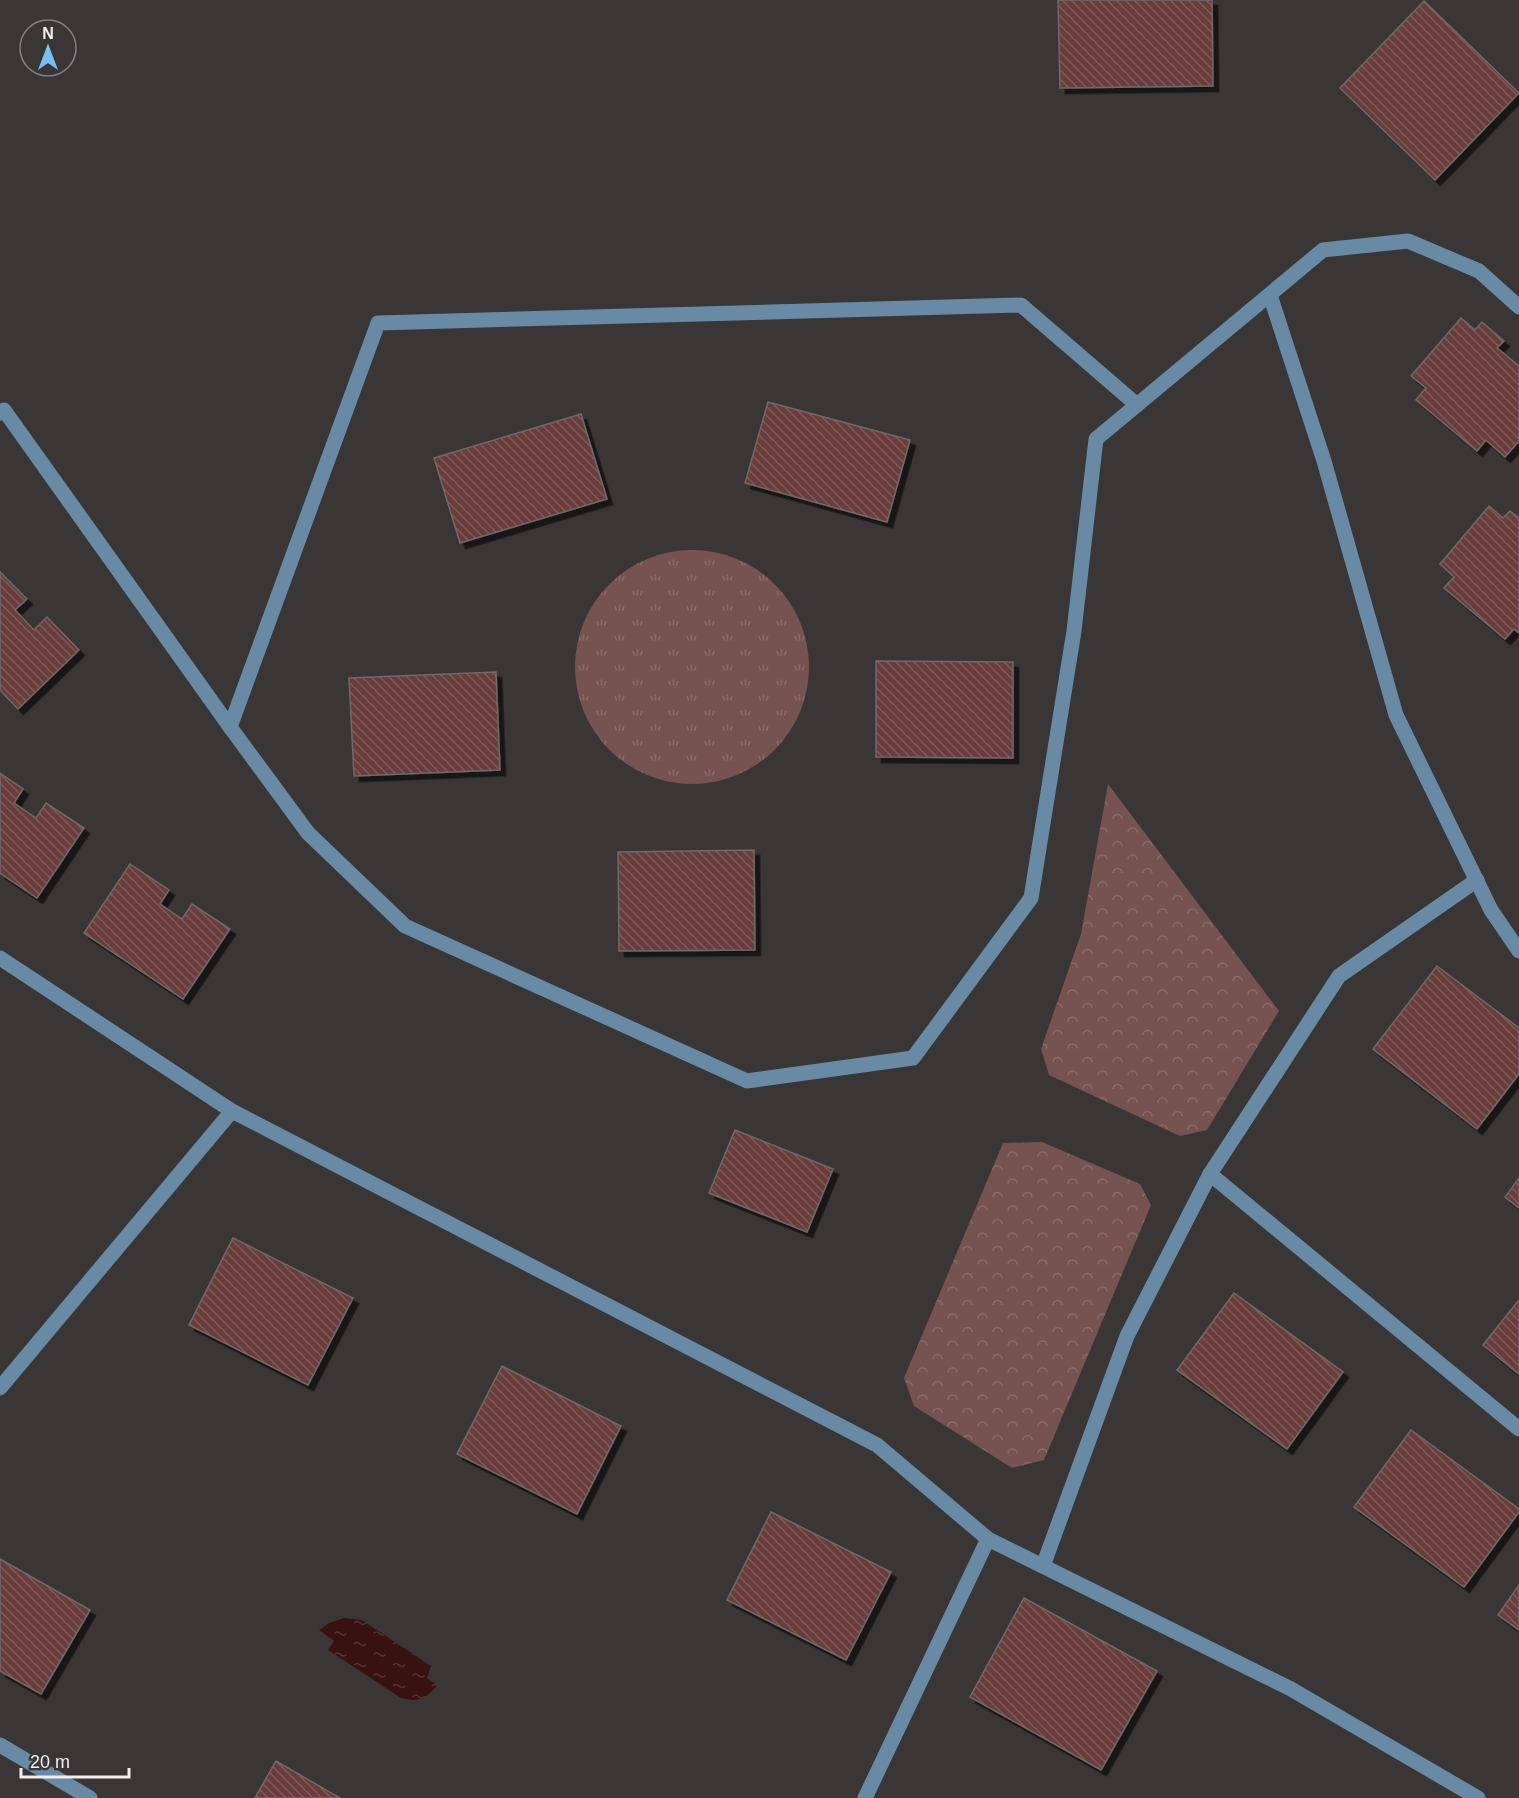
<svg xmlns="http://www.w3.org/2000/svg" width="1519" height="1798" viewBox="0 0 1519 1798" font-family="Helvetica,sans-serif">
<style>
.grass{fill:url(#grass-tufts)}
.park{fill:url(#park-crowns)}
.water{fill:url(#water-ripples)}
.building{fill:url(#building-back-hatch);stroke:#6f6969;stroke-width:1.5;filter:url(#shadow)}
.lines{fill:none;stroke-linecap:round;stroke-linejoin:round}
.minor{stroke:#688aa5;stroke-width:15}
</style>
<defs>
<pattern id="grass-tufts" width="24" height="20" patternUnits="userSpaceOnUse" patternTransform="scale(1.5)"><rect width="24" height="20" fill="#765250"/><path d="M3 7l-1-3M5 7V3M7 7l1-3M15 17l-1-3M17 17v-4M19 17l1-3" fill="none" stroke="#8a6b6a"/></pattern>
<pattern id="park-crowns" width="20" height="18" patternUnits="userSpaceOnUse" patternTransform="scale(1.5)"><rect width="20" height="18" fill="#765250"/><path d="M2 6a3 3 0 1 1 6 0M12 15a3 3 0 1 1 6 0" fill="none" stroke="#8a6b6a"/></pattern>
<pattern id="water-ripples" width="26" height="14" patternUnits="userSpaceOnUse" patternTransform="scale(1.5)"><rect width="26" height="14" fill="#391111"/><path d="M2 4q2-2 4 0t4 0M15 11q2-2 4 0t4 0" fill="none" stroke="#563434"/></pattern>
<pattern id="building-back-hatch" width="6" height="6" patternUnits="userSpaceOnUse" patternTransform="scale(1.5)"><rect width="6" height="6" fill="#6b3d3c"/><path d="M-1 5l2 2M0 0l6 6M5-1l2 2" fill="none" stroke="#815958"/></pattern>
<filter id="shadow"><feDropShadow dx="5.5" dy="5.5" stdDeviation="0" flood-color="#0009"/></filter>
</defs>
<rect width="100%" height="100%" fill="#3b3636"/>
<circle class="grass" cx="692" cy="667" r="117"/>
<g class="park">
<polygon points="1108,784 1279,1011 1207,1130 1180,1136 1049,1075 1041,1049 1081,934"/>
<polygon points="1042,1142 1140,1184 1151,1205 1044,1460 1012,1468 914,1406 904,1378 1003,1143"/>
</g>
<path class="water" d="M344,1618L362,1620L431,1666L427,1678L438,1685C426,1698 419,1703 401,1698L328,1650L334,1641L319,1630L329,1623Z"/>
<g class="building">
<polygon points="1058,0 1212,0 1213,86 1060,88"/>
<polygon points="1424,1 1519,93 1435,180 1340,88"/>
<polygon points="1461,318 1475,330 1482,322 1504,341 1497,348 1519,366 1519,441 1505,457 1486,440 1477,451 1416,400 1426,388 1411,376"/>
<polygon points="768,402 910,440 887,522 745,483"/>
<polygon points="581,414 607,499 460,543 434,458"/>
<polygon points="1489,506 1503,518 1510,511 1519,518 1519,633 1514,629 1505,639 1444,588 1454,577 1440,564"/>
<polygon points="0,572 27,599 15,610 34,630 47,617 79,650 18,709 0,690"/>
<polygon points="876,661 1013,662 1013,758 876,757"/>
<polygon points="496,672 500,770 354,776 349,678"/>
<polygon points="0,773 23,789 14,803 36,818 46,803 84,828 37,898 0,873"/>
<polygon points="754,850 755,950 619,951 618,852"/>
<polygon points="130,864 169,890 160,904 182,919 192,904 230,929 183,999 84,933"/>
<polygon points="1437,966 1519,1028 1519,1074 1477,1129 1373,1049"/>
<polygon points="735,1130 833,1169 807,1232 709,1193"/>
<polygon points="1519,1178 1519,1208 1505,1197"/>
<polygon points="233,1238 353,1298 308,1385 189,1325"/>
<polygon points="1234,1293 1343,1372 1287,1449 1177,1370"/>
<polygon points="1518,1301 1519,1302 1519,1374 1483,1345"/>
<polygon points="502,1366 621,1426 577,1514 457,1454"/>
<polygon points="1411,1430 1519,1509 1519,1512 1464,1587 1354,1507"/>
<polygon points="771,1512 891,1572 846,1660 727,1600"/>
<polygon points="0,1559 90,1610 41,1694 0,1671"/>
<polygon points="1519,1585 1519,1630 1498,1615"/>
<polygon points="1024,1598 1157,1671 1101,1770 970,1697"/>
<polygon points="276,1761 340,1798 255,1798"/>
</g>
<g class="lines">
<g class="minor">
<polyline points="1270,295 1324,461 1396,715 1491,910 1519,951"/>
<polyline points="0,413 4,410 230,727 308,833 405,926 747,1081 913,1058 1031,898 1074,631 1096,439 1323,250 1408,241 1479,271 1519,307"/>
<polyline points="230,727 378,323 1021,305 1137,405"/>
<polyline points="0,958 232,1111 877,1445 988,1539 1291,1689 1478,1798"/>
<polyline points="1210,1174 1519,1429"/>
<polyline points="0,1388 232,1111"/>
<polyline points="1043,1566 1127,1336 1210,1174 1339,976 1477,880"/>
<polyline points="0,1745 90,1798"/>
<polyline points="865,1798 988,1539"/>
</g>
</g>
<g transform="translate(48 48)"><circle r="28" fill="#3b3636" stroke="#848080" stroke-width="1.5"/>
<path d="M0-4.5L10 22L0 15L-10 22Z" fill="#78bff7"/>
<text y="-9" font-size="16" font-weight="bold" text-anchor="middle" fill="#f2eeee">N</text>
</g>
<path d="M21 1768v9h108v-9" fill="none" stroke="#f2eeee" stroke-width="3"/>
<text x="30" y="1768" font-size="18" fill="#f2eeee" stroke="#3b3636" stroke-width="4.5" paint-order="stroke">20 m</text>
</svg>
